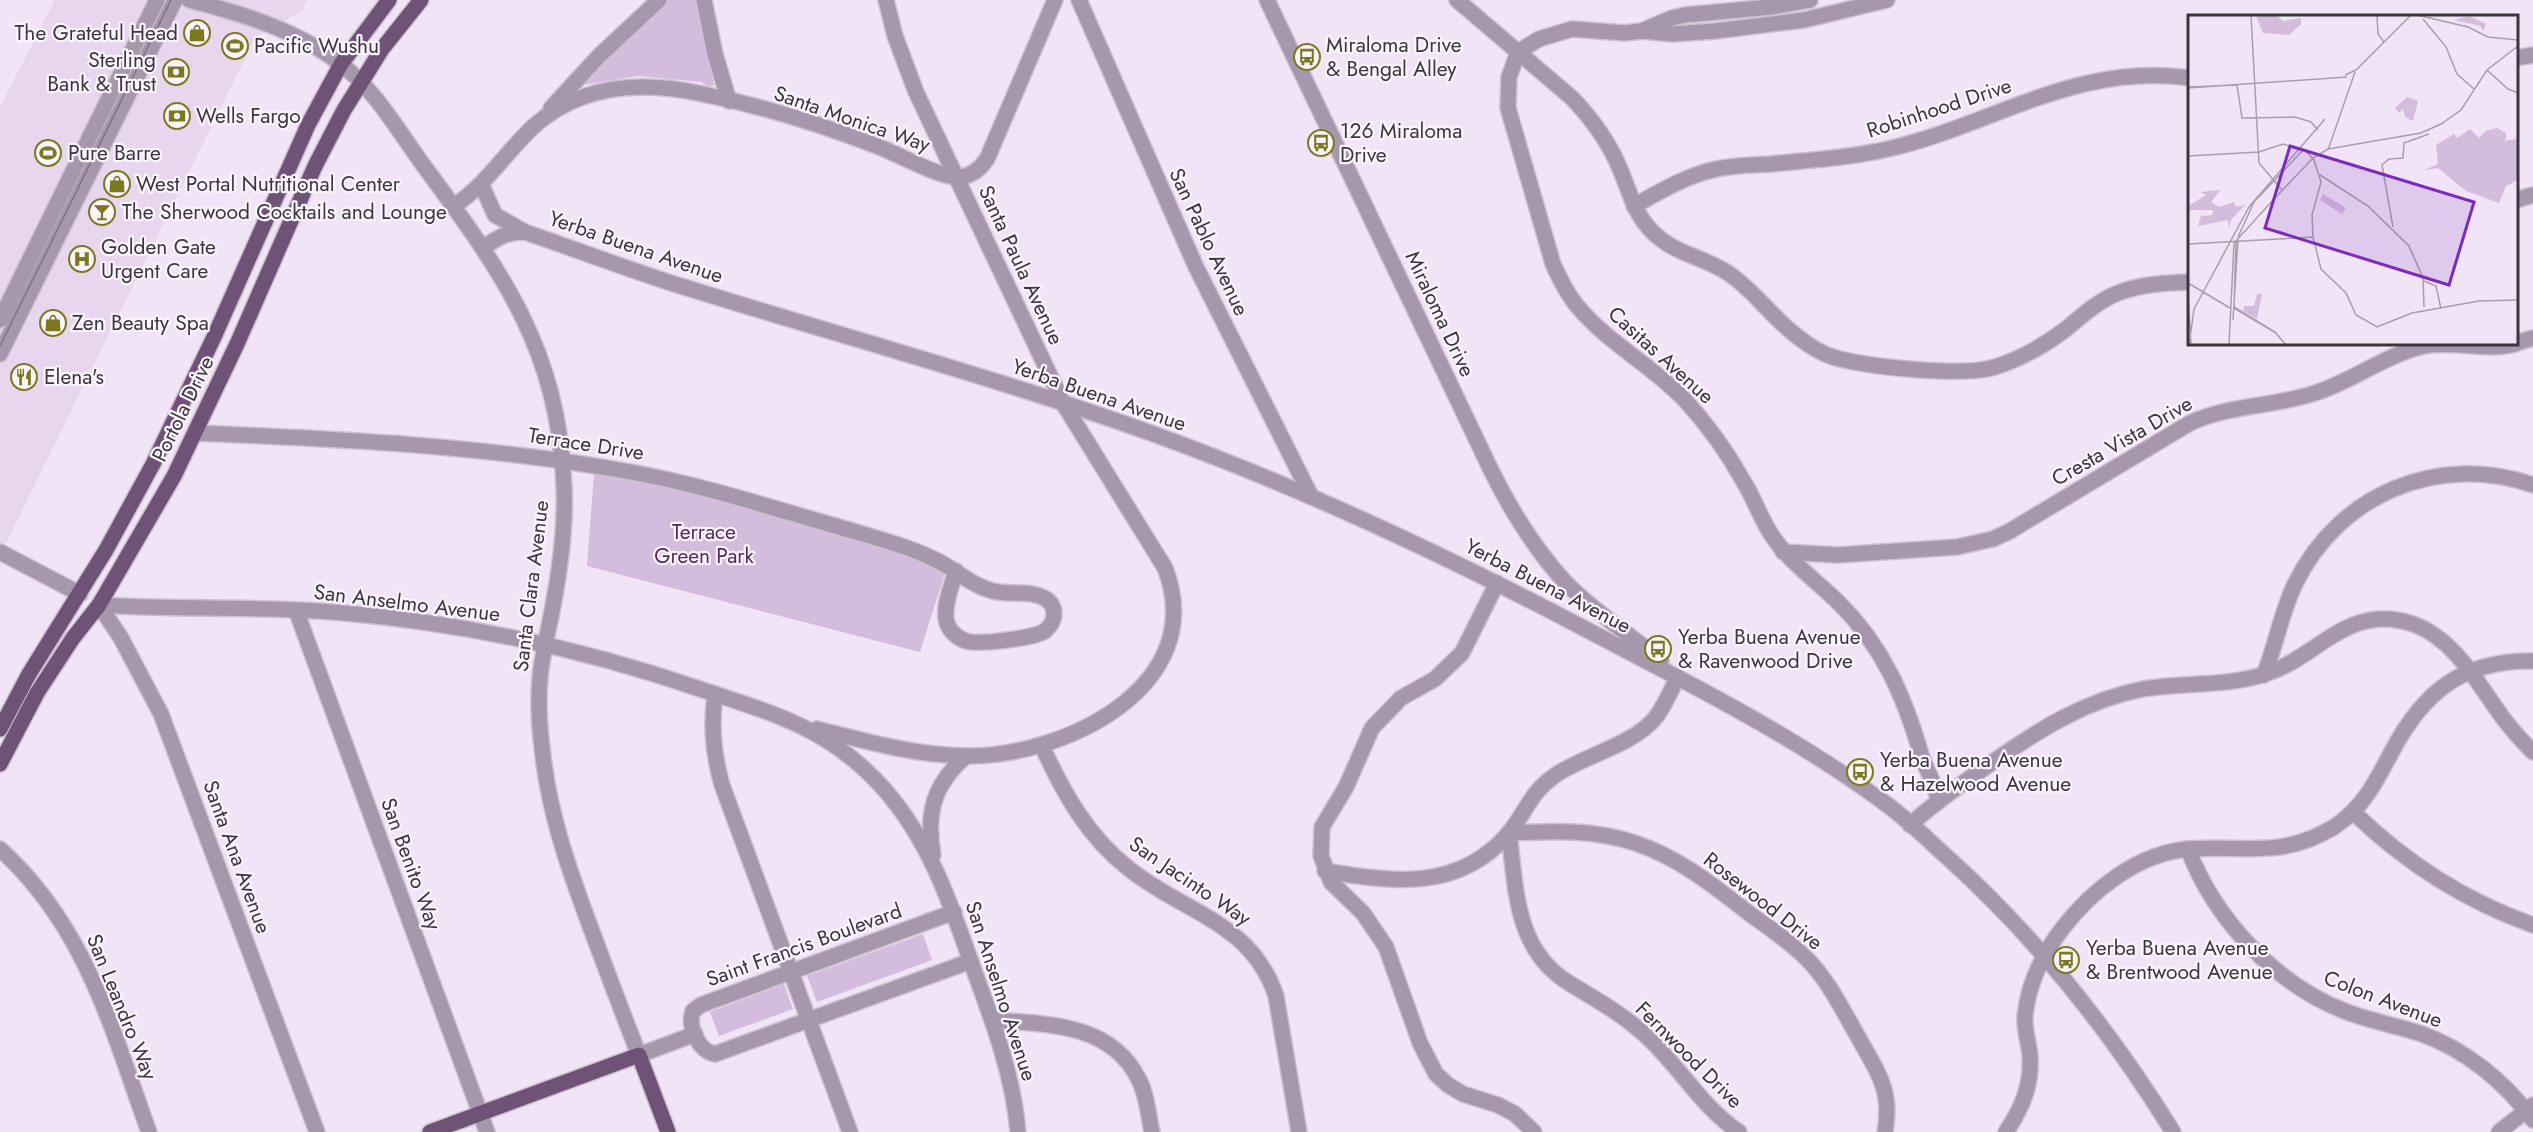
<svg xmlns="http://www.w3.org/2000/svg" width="2533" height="1132" viewBox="0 0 2533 1132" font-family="Jost,sans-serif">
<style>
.built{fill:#e7d6ed}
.green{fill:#d4bcdc}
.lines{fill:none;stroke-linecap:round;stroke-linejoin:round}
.minor-casing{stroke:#cdc1d1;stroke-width:18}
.major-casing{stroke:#cdc1d1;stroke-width:18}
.minor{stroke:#a697ac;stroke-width:15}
.major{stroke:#6e5377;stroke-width:15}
.tram{stroke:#7c747f;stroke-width:1.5}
.labels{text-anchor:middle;stroke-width:4.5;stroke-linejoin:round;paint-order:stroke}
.poi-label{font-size:21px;fill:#3b363d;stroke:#fbf3fe;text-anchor:start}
.street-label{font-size:21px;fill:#3b363d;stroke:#fbf3fe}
.park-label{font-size:21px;fill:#542862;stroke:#fbf3fe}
.inset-road{fill:none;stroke:#a89eac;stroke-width:1.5}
.view{fill:#7b2cbf;fill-opacity:0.15;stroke:#7b2cbf;stroke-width:3}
.inset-edge{fill:none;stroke:#3b363d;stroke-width:3}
</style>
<rect width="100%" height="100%" fill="#f1e4f6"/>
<polygon class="built" points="55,0 307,0 302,11 255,38 0,555 0,107"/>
<g class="green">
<polygon points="664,0 696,0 714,85 708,87 701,82 638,76 582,85"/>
<polygon points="594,474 713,495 881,544 946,570 920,652 587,566"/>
<polygon points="923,934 932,960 817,1002 807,976"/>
<polygon points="784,984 793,1009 719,1036 710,1012"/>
</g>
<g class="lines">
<defs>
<g id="minor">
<path d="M189,0C240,13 296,30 338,62C373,87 396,127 421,162C500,269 559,348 564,487C566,528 560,570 552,611C548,633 542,655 540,678C538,701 539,724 542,747C548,810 568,867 590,926C606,969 622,1012 639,1055L695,1034"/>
<polyline points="704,0 715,54 729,101"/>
<polyline points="1079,0 1196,267 1311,496"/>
<path d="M1267,0L1490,468C1510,509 1534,548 1565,582C1594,612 1630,634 1661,661"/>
<path d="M1457,0L1572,98C1592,119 1609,142 1620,169C1628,187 1632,206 1644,222C1669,255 1697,253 1728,273C1755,291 1772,318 1798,337C1808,345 1820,353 1833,357C1866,367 1963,377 1995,367C2020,359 2045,345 2066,329C2083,315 2098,301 2118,293C2141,284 2165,283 2190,282"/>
<path d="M1887,0L1804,20L1715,31L1673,34L1642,31L1625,33L1572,29L1539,39L1518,52L1509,77L1508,108L1553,264C1560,279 1567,294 1578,307C1607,342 1651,365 1684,399C1708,425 1728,453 1745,484C1756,502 1762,523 1775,540C1793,565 1818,582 1840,604C1883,647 1904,696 1921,754C1926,770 1936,784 1938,800"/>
<polyline points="1644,30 1672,18 1685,15 1771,7 1810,0"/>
<polyline points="2516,58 2533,55"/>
<polyline points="551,108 599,56 659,0"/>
<polyline points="482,186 495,215 525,232"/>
<polyline points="2516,200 2533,195"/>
<path d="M454,206C488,183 505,153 534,126C580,85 640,81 698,93C758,105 820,124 877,146C898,154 938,177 958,177C971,177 980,169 987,159L1055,0"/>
<path d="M1634,206C1659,192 1684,177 1712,170C1731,165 1751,165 1771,164C1810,160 1849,158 1888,149C1993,125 2076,62 2190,78"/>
<path d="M483,248C498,237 507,232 525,232C574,249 622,267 671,283C834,334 999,378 1159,436C1302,488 1438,552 1572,622C1678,678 1785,730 1882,801C1905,817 1926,838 1947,857C2037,938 2110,1030 2173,1132"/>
<polyline points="0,320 157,0"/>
<polyline points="2516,343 2533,338"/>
<polyline points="0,354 175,0"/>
<path d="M195,433C343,439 490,446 636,473C705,486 772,508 839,527C872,537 905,545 936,560C955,569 972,586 993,591C1010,596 1030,589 1046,599C1054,604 1056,614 1052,622C1051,625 1047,629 1045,631C1035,638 978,645 966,641C956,638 947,629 946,618C944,603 952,585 956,571"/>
<polyline points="0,552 80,594"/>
<path d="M1783,552L1838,555L1957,547L1993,539L2010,531L2190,423C2232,404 2273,407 2315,393C2353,381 2385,355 2424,346C2454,340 2486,352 2515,344"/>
<polyline points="1497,583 1462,653 1435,679 1401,698 1372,728 1346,787 1322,827 1321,856 1331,882 1363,913 1386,947 1420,1043 1436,1074 1448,1085 1463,1094 1498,1105 1515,1114 1534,1132"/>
<path d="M99,605C177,610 255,606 333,612C459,622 584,649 703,690C775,714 831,729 884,789C929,840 950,902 972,965C992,1019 1013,1074 1018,1132"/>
<polyline points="99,605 121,638 161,714 317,1132"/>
<polyline points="296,610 487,1132"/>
<path d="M2264,675C2276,645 2281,613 2295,584C2339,494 2438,452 2533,485"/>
<path d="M715,694C711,726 713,753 722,785L850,1132"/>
<path d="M817,729C865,741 914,755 964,756C1062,758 1211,687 1165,568L1063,403L916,92L895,36L886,0"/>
<path d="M1042,746C1063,792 1087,836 1128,868C1183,913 1251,921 1276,996L1299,1132"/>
<path d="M2353,812C2406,863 2463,900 2533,925"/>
<path d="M1910,825C1935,802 1962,784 1990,764C2037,731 2085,700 2143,689C2183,682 2226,687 2265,674C2319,657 2348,602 2413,624C2455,639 2478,684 2503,718C2512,730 2522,741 2533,752"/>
<path d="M0,849C86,927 111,1027 149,1132"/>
<path d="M2188,849C2215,920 2276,985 2347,1012C2371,1021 2397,1026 2422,1034C2466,1050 2505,1082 2533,1120"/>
<path d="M933,855C926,813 933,785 966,756"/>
<path d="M1325,871C1392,882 1458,892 1508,834C1527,811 1530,792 1557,774C1586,755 1635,744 1656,717C1665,705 1671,690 1678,677"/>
<path d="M954,912L701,1005L693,1011C687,1026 699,1052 715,1054L971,961"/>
<path d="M992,1020C1046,1024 1110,1023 1138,1078C1147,1094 1148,1114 1152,1132"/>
<path d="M1739,1132C1700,1106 1679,1065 1644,1034C1621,1013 1595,999 1569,983C1515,950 1516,889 1509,833C1552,831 1593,829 1635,843C1678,857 1714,886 1750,914C1770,928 1790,942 1807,959C1828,980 1842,1009 1857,1035C1865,1050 1876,1066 1882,1083C1888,1099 1888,1115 1885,1132"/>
<path d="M2006,1132C2022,1108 2032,1085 2030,1056C2029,1043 2024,1030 2025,1016C2028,984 2043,954 2062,929C2092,890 2138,853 2189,849C2245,845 2281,859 2334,827C2362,809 2376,782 2391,753C2423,692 2462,660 2533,661"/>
<polyline points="2499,1132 2533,1105"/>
</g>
<g id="major">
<polyline points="0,729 29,674 106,550 153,464 214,337 308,125 341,64 389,0"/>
<polyline points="0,764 37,693 73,638 99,605 174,476 237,344 315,166 344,110 382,49 421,0"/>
<polyline points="430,1132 639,1055 668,1132"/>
</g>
</defs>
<use href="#minor" class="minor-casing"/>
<use href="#major" class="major-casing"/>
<use href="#minor" class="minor"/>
<use href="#major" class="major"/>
<polyline class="tram" points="0,346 171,0"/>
</g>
<defs>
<symbol id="shop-ring" viewBox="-11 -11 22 22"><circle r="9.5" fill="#fbf3fe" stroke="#7b781d" stroke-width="1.5"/><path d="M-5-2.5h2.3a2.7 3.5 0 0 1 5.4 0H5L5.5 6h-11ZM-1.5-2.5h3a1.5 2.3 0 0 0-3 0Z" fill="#7b781d"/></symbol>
<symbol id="stadium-ring" viewBox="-11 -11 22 22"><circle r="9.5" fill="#fbf3fe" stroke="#7b781d" stroke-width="1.5"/><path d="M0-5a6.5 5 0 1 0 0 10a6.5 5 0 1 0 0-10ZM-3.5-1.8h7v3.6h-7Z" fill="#7b781d"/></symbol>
<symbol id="bus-ring" viewBox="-11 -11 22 22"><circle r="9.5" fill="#fbf3fe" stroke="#7b781d" stroke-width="1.5"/><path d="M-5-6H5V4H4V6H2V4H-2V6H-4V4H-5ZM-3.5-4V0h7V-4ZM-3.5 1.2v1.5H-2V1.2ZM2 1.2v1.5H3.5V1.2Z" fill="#7b781d"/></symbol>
<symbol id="bank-ring" viewBox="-11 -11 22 22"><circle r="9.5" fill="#fbf3fe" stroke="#7b781d" stroke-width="1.5"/><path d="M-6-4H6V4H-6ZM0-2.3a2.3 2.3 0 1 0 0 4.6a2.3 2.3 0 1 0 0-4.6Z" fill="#7b781d"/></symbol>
<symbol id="bar-ring" viewBox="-11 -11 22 22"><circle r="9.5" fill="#fbf3fe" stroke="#7b781d" stroke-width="1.5"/><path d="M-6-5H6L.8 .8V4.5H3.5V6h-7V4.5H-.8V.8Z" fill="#7b781d"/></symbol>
<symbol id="hospital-ring" viewBox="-11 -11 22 22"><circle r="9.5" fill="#fbf3fe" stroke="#7b781d" stroke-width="1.5"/><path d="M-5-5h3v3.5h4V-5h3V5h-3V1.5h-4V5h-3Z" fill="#7b781d"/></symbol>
<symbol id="restaurant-ring" viewBox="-11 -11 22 22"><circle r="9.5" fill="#fbf3fe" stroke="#7b781d" stroke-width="1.5"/><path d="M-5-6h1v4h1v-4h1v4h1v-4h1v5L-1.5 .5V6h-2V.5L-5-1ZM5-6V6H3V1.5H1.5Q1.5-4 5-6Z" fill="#7b781d"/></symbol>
</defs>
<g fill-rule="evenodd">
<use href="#shop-ring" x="182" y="18" width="30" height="30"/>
<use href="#stadium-ring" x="220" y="31" width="30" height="30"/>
<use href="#bus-ring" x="1292" y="42" width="30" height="30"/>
<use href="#bank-ring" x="161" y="57" width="30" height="30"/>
<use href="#bank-ring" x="162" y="101" width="30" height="30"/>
<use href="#bus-ring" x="1306" y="128" width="30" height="30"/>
<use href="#stadium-ring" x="33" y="138" width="30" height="30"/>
<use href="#shop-ring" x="102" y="169" width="30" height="30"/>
<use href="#bar-ring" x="87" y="197" width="30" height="30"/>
<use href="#hospital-ring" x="67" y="244" width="30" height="30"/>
<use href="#shop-ring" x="38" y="308" width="30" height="30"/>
<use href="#restaurant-ring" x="9" y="362" width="30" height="30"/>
<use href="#bus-ring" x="1643" y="634" width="30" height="30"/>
<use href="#bus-ring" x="1845" y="757" width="30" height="30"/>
<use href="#bus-ring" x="2051" y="945" width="30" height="30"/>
</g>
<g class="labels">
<g class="poi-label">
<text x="178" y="40" text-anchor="end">The Grateful Head</text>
<text x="1326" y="52">Miraloma Drive<tspan x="1326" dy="24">&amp; Bengal Alley</tspan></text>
<text x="254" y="53">Pacific Wushu</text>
<text x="156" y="67" text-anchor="end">Sterling<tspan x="156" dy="24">Bank &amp; Trust</tspan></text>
<text x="196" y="123">Wells Fargo</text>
<text x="1340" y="138">126 Miraloma<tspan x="1340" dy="24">Drive</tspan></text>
<text x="68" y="160">Pure Barre</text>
<text x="136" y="191">West Portal Nutritional Center</text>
<text x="122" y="219">The Sherwood Cocktails and Lounge</text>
<text x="101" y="254">Golden Gate<tspan x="101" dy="24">Urgent Care</tspan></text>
<text x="72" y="330">Zen Beauty Spa</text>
<text x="44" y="384">Elena's</text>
<text x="1678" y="644">Yerba Buena Avenue<tspan x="1678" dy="24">&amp; Ravenwood Drive</tspan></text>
<text x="1880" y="767">Yerba Buena Avenue<tspan x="1880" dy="24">&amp; Hazelwood Avenue</tspan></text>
<text x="2086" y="955">Yerba Buena Avenue<tspan x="2086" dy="24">&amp; Brentwood Avenue</tspan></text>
</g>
<g class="street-label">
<text transform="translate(1939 108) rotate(-18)" y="7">Robinhood Drive</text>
<text transform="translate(852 119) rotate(19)" y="7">Santa Monica Way</text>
<text transform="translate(1209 242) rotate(65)" y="7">San Pablo Avenue</text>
<text transform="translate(636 247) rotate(19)" y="7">Yerba Buena Avenue</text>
<text transform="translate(1021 265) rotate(65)" y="7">Santa Paula Avenue</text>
<text transform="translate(1440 314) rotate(65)" y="7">Miraloma Drive</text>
<text transform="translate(1661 355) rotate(42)" y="7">Casitas Avenue</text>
<text transform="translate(1099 395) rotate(19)" y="7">Yerba Buena Avenue</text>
<text transform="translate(183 409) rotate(-64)" y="7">Portola Drive</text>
<text transform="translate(2122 441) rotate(-30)" y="7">Cresta Vista Drive</text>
<text transform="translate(586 444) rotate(9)" y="7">Terrace Drive</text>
<text transform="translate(531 586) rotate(-83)" y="7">Santa Clara Avenue</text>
<text transform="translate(1548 586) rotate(27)" y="7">Yerba Buena Avenue</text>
<text transform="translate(407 603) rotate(7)" y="7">San Anselmo Avenue</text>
<text transform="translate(237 857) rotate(70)" y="7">Santa Ana Avenue</text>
<text transform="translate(411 864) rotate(70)" y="7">San Benito Way</text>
<text transform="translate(1190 881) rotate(34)" y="7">San Jacinto Way</text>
<text transform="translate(1763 901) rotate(38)" y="7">Rosewood Drive</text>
<text transform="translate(804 945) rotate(-20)" y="7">Saint Francis Boulevard</text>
<text transform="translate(1001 991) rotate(72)" y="7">San Anselmo Avenue</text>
<text transform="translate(2383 999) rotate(21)" y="7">Colon Avenue</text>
<text transform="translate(122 1007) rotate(68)" y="7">San Leandro Way</text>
<text transform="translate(1689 1055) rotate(45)" y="7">Fernwood Drive</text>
</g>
<g class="park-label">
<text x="704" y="539">Terrace<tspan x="704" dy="24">Green Park</tspan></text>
</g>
</g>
<g transform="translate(2188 15)">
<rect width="330" height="330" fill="#f1e4f6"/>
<path d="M88,0L95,6L113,3V9L101,20L75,18L68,1ZM281,1L298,9L295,16L292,11L266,5ZM219,82L230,86L225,106L217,102L215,94L211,98L207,93ZM309,113L318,118V124L314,126L330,124V165L318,171L311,188L278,176L250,153L236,155L250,149L248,130L266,119L269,123L282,114L291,123L298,116ZM32,175L23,187L31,192L46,187L48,192L57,190L43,205L41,214L40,205L10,211L13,201L24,200L25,195H0V191L18,180L12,177ZM135,179L158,193L154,199L132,185ZM69,279H74L69,304L55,296L56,291H66Z" fill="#d4bcdc"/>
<path class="inset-road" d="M63,0L71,148L94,175M189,0L190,19L196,27M229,0L280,12L300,22M235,4L258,32L269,59L286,74M300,22L330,25M299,55L320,74L330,78M157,60L168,55L223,0M0,72L49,70L54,103L107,102L123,107L130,115M0,73L159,62M140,135L167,57M0,141L71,137L95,129L118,136L126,145L133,167L124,200L125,222M132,160L180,191L221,231L235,263L236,292M205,212L194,150L201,144L215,143L216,128L241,119M50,222L66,187L115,135M48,226L46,292L87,317L98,330M0,229L125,222L133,254L158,278L168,300L189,312L224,298L291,286L330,285M236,266L248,271L253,294M0,268L42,293M0,281L3,330M46,293L88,318L98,330M45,305L50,224M1,330L6,294L61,192L137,104M41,330L46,228L87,183L125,143L140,134L233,118L253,109L273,95L299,55L330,31"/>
<path class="view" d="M102,131L286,187L261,270L77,213Z"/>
<rect width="330" height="330" class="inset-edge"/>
</g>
</svg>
